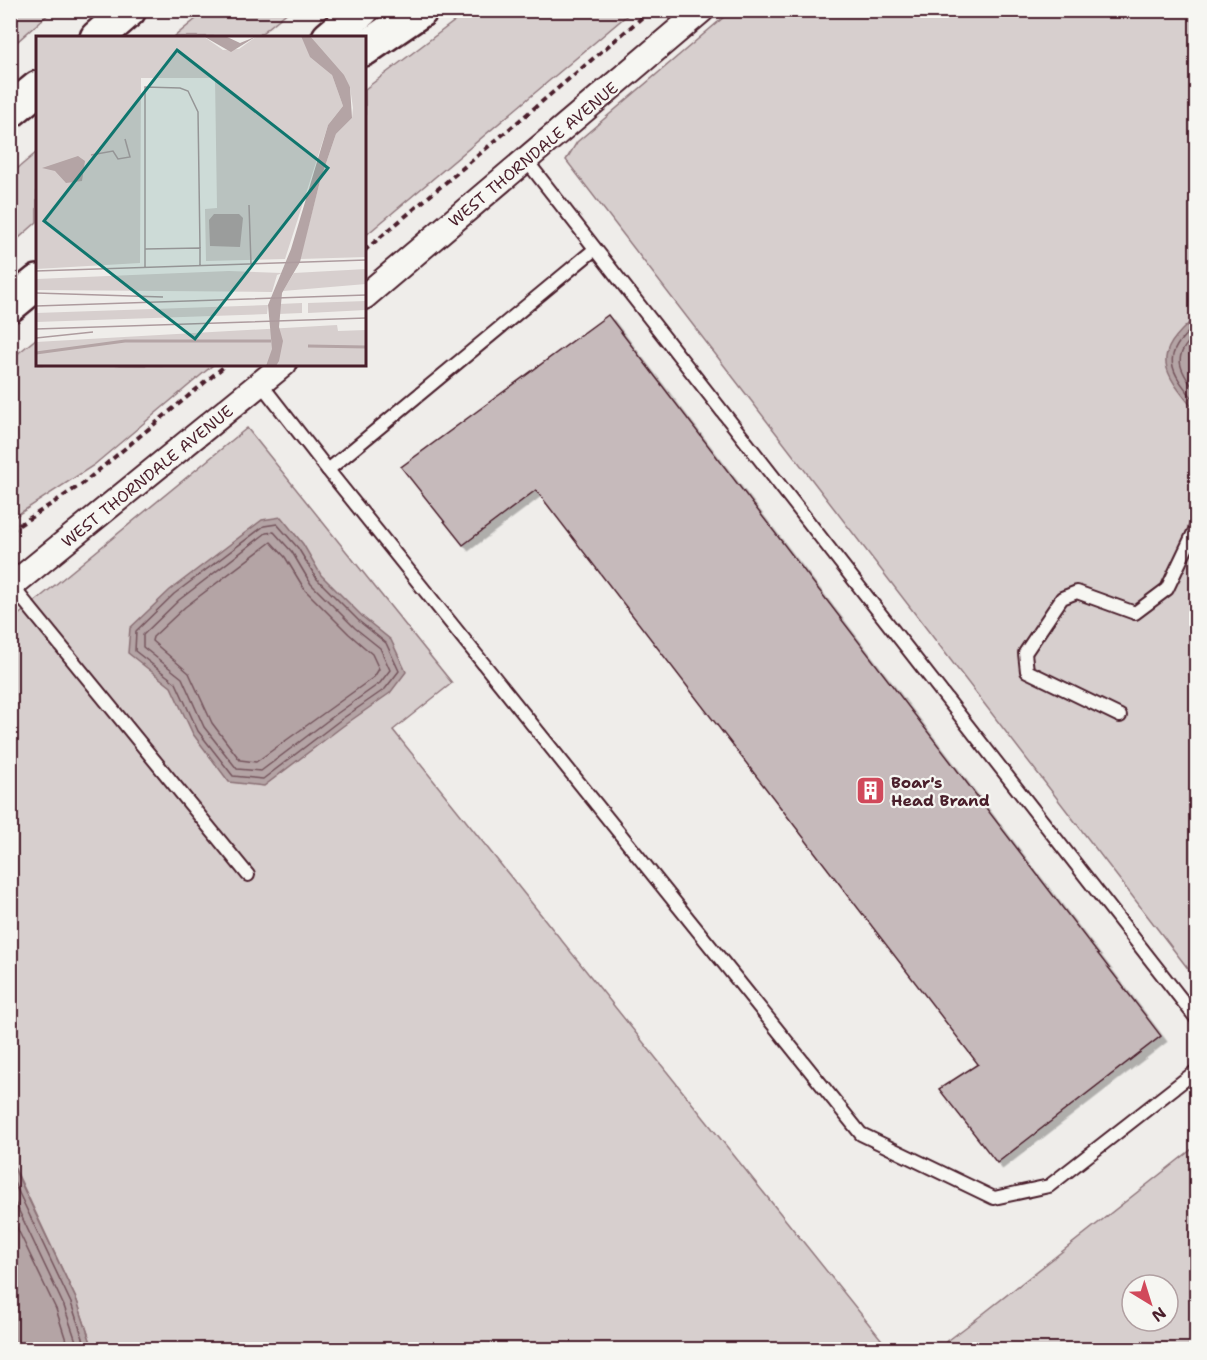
<svg xmlns="http://www.w3.org/2000/svg" width="1207" height="1360" viewBox="0 0 1207 1360" font-family="'Shantell Sans',sans-serif">
<style>
.green{fill:#d7cfce;stroke:#90777c;stroke-width:1.5;fill-rule:evenodd}
.water{fill:#b4a4a5;stroke:#8a6f74;stroke-width:1.5}
.lines{fill:none;stroke-linecap:round;stroke-linejoin:round}
.shore{stroke:#74545c;stroke-width:1.5}
.building{fill:#c6babb;stroke:#4a1f2b;stroke-width:1.5;filter:url(#shadow)}
.service-casing{stroke:#4a1f2b;stroke-width:16}
.minor-casing{stroke:#4a1f2b;stroke-width:28}
.motorway-casing{stroke:#4a1f2b;stroke-width:38}
.path{stroke:#4a1f2b;stroke-width:4;stroke-dasharray:6 4.5;stroke-linecap:butt}
.service{stroke:#f6f6f2;stroke-width:12}
.minor{stroke:#f6f6f2;stroke-width:24}
.motorway{stroke:#f6f6f2;stroke-width:33}
.labels{text-anchor:middle;stroke-width:4.5;stroke-linejoin:round;paint-order:stroke}
.street-label{font-size:16px;fill:#4a1f2b;stroke:#f6f6f2}
.poi-label{font-size:16px;font-weight:bold;fill:#4a1f2b;stroke:#f6f6f2;text-anchor:start}
.inset-river{fill:none;stroke:#b4a4a5;stroke-width:3}
.inset-road{fill:none;stroke:#ad9b9e;stroke-width:1.5}
.view{fill:#0f766e;fill-opacity:0.15;stroke:#0f766e;stroke-width:3}
.inset-edge{fill:none;stroke:#4a1f2b;stroke-width:3}
</style>
<defs>
<filter id="shadow"><feDropShadow dx="5.5" dy="5.5" stdDeviation="0" flood-color="#0004"/></filter>
</defs>
<rect width="100%" height="100%" fill="#efedea"/>
<filter id="ink" filterUnits="userSpaceOnUse"><feTurbulence type="fractalNoise" baseFrequency=".0167" numOctaves="2"/><feDisplacementMap in="SourceGraphic" scale="12" xChannelSelector="R" yChannelSelector="G"/><feConvolveMatrix kernelMatrix="1 2 1 2 8 2 1 2 1" color-interpolation-filters="sRGB"/></filter>
<g filter="url(#ink)">
<g class="green">
<polygon points="11,10 52,10 52,11 11,47"/>
<polygon points="207,10 289,10 289,11 257,37 174,37"/>
<polygon points="468,11 632,11 365,236 365,89"/>
<polygon points="731,11 1196,11 1196,979 566,160 577,142"/>
<polygon points="37,152 37,222 11,245 11,174"/>
<polygon points="37,338 38,364 213,365 94,465 11,519 11,359"/>
<polygon points="247,428 452,683 393,730 889,1349 93,1349 77,1301 11,1160 11,621"/>
<path d="M1196,1146V1349H937L970,1324ZM1132,1285H1168V1321H1132Z"/>
</g>
<g class="water">
<path d="M1196,317V412C1162,370 1150,356 1196,317Z"/>
<polygon points="281,517 303,544 321,575 364,618 391,640 406,672 390,693 343,726 264,786 229,782 193,734 171,687 128,653 130,628 170,590 262,520"/>
<polygon points="10,1160 77,1301 93,1349 13,1349 10,1340"/>
</g>
<g class="lines">
<g class="shore">
<path d="M1196,325C1160,356 1169,370 1196,402"/>
<path d="M1196,335C1172,355 1178,369 1196,391"/>
<polygon points="277,524 298,548 317,579 360,622 386,643 399,671 385,689 339,721 263,779 233,776 198,731 176,683 135,651 136,631 174,594 264,526"/>
<polygon points="274,532 292,552 311,584 355,628 380,648 390,670 380,683 335,715 261,771 237,769 204,727 182,678 143,647 143,635 179,600 266,533"/>
<polygon points="271,542 285,557 305,590 349,634 372,654 379,669 374,677 256,762 240,760 212,723 189,673 152,641 153,637 185,607"/>
<polyline points="10,1174 71,1303 87,1350"/>
<polyline points="10,1192 64,1306 79,1350"/>
<polyline points="10,1213 56,1309 69,1350"/>
</g>
</g>
<polygon class="building" points="608,315 1161,1036 997,1163 939,1089 978,1064 536,490 463,545 401,467"/>
<g class="lines">
<defs>
<g id="service">
<polyline points="526,160 1196,1018"/>
<polyline points="261,384 328,470 595,249"/>
<polyline points="328,470 861,1134 994,1198 1049,1186 1196,1071"/>
<polyline points="12,586 248,875"/>
<polyline points="1120,716 1027,671 1025,653 1062,598 1077,592 1135,613 1167,589 1196,528"/>
</g>
<g id="minor">
<polyline points="364,297 702,10"/>
<polyline points="10,587 284,364"/>
</g>
<g id="motorway">
<polyline points="97,38 129,10"/>
<polyline points="329,38 362,10"/>
<polyline points="364,49 421,10"/>
<polyline points="10,111 38,88"/>
<polyline points="10,305 38,282"/>
</g>
</defs>
<use href="#service" class="service-casing"/>
<use href="#minor" class="minor-casing"/>
<use href="#motorway" class="motorway-casing"/>
<g class="path">
<polyline points="364,251 651,10"/>
<polyline points="10,531 82,484 227,364"/>
</g>
<use href="#service" class="service"/>
<use href="#minor" class="minor"/>
<use href="#motorway" class="motorway"/>
</g>
</g>
<defs>
<symbol id="building-square" viewBox="-11 -11 22 22"><rect x="-9" y="-9" width="18" height="18" rx="4" fill="#d1495b" stroke="#f6f6f2"/><path d="M-4-6H4V6H1V3H-1V6H-4ZM-2.5-4.3h1.7v1.8h-1.7ZM.8-4.3h1.7v1.8H.8ZM-2.5-1h1.7V.8h-1.7ZM.8-1h1.7V.8H.8Z" fill="#fff"/></symbol>
</defs>
<g fill-rule="evenodd">
<use href="#building-square" x="854" y="774" width="33" height="33"/>
</g>
<g class="labels">
<g class="street-label">
<text transform="translate(533 154) rotate(-40)" y="6">WEST THORNDALE AVENUE</text>
<text transform="translate(147 476) rotate(-39)" y="6">WEST THORNDALE AVENUE</text>
</g>
<g class="poi-label">
<text x="891" y="788">Boar's<tspan x="891" dy="18">Head Brand</tspan></text>
</g>
</g>
<g transform="translate(36 36)">
<rect width="330" height="330" fill="#efedea"/>
<path d="M0,0H167L187,14L203,13L221,0H265L296,39L307,70L292,89L249,223L170,225L169,173L181,172L179,42H105L104,227L0,233ZM274,0H330V221L264,223L284,145L300,98L316,82L317,72L314,51ZM330,233V248L247,255L258,237ZM193,235L246,237L241,239L236,256L0,254V243ZM330,265V274L272,277V267ZM266,267V277L242,278L243,268ZM232,269L231,278L0,286V277ZM301,289L302,295L330,294V330H0V306Z" fill="#d7cfce"/>
<path d="M167,0H189L204,7L221,0L195,16ZM265,0H274L308,39L314,51L316,82L300,98L284,145L264,226L246,257L243,291L247,305L243,325L240,330H230L236,313L232,269L255,213L292,89L307,70L296,39L274,21ZM42,120L49,125L46,145L30,147L19,135L6,132ZM178,178H203L207,182L204,211L174,210L173,184Z" fill="#b4a4a5"/>
<path class="inset-river" d="M272,310L330,311M0,317L89,305H235"/>
<path class="inset-road" d="M55,119L77,115L82,123L94,121L89,103M213,169L215,228M109,213L164,212V229M109,231V51L144,52L152,55L162,76L164,212M0,235L330,224M0,257L127,261M0,270L330,259M0,293L330,282M0,302L57,296"/>
<path class="view" d="M141,14L292,132L159,303L8,185Z"/>
<rect width="330" height="330" class="inset-edge"/>
</g>
<rect width="1207" height="1360" fill="none" stroke="#f6f6f2" stroke-width="36"/>
<rect x="18" y="18" width="1171" height="1324" fill="none" stroke="#4a1f2b" stroke-width="2" filter="url(#ink)"/>
<g transform="translate(1150 1303) rotate(142)"><circle r="28" fill="#f6f6f2" stroke="#b1a0a2" stroke-width="1.5"/>
<path d="M0-4.5L10 22L0 15L-10 22Z" fill="#d1495b"/>
<text y="-9" font-size="16" font-weight="bold" text-anchor="middle" fill="#4a1f2b">N</text>
</g>
</svg>
